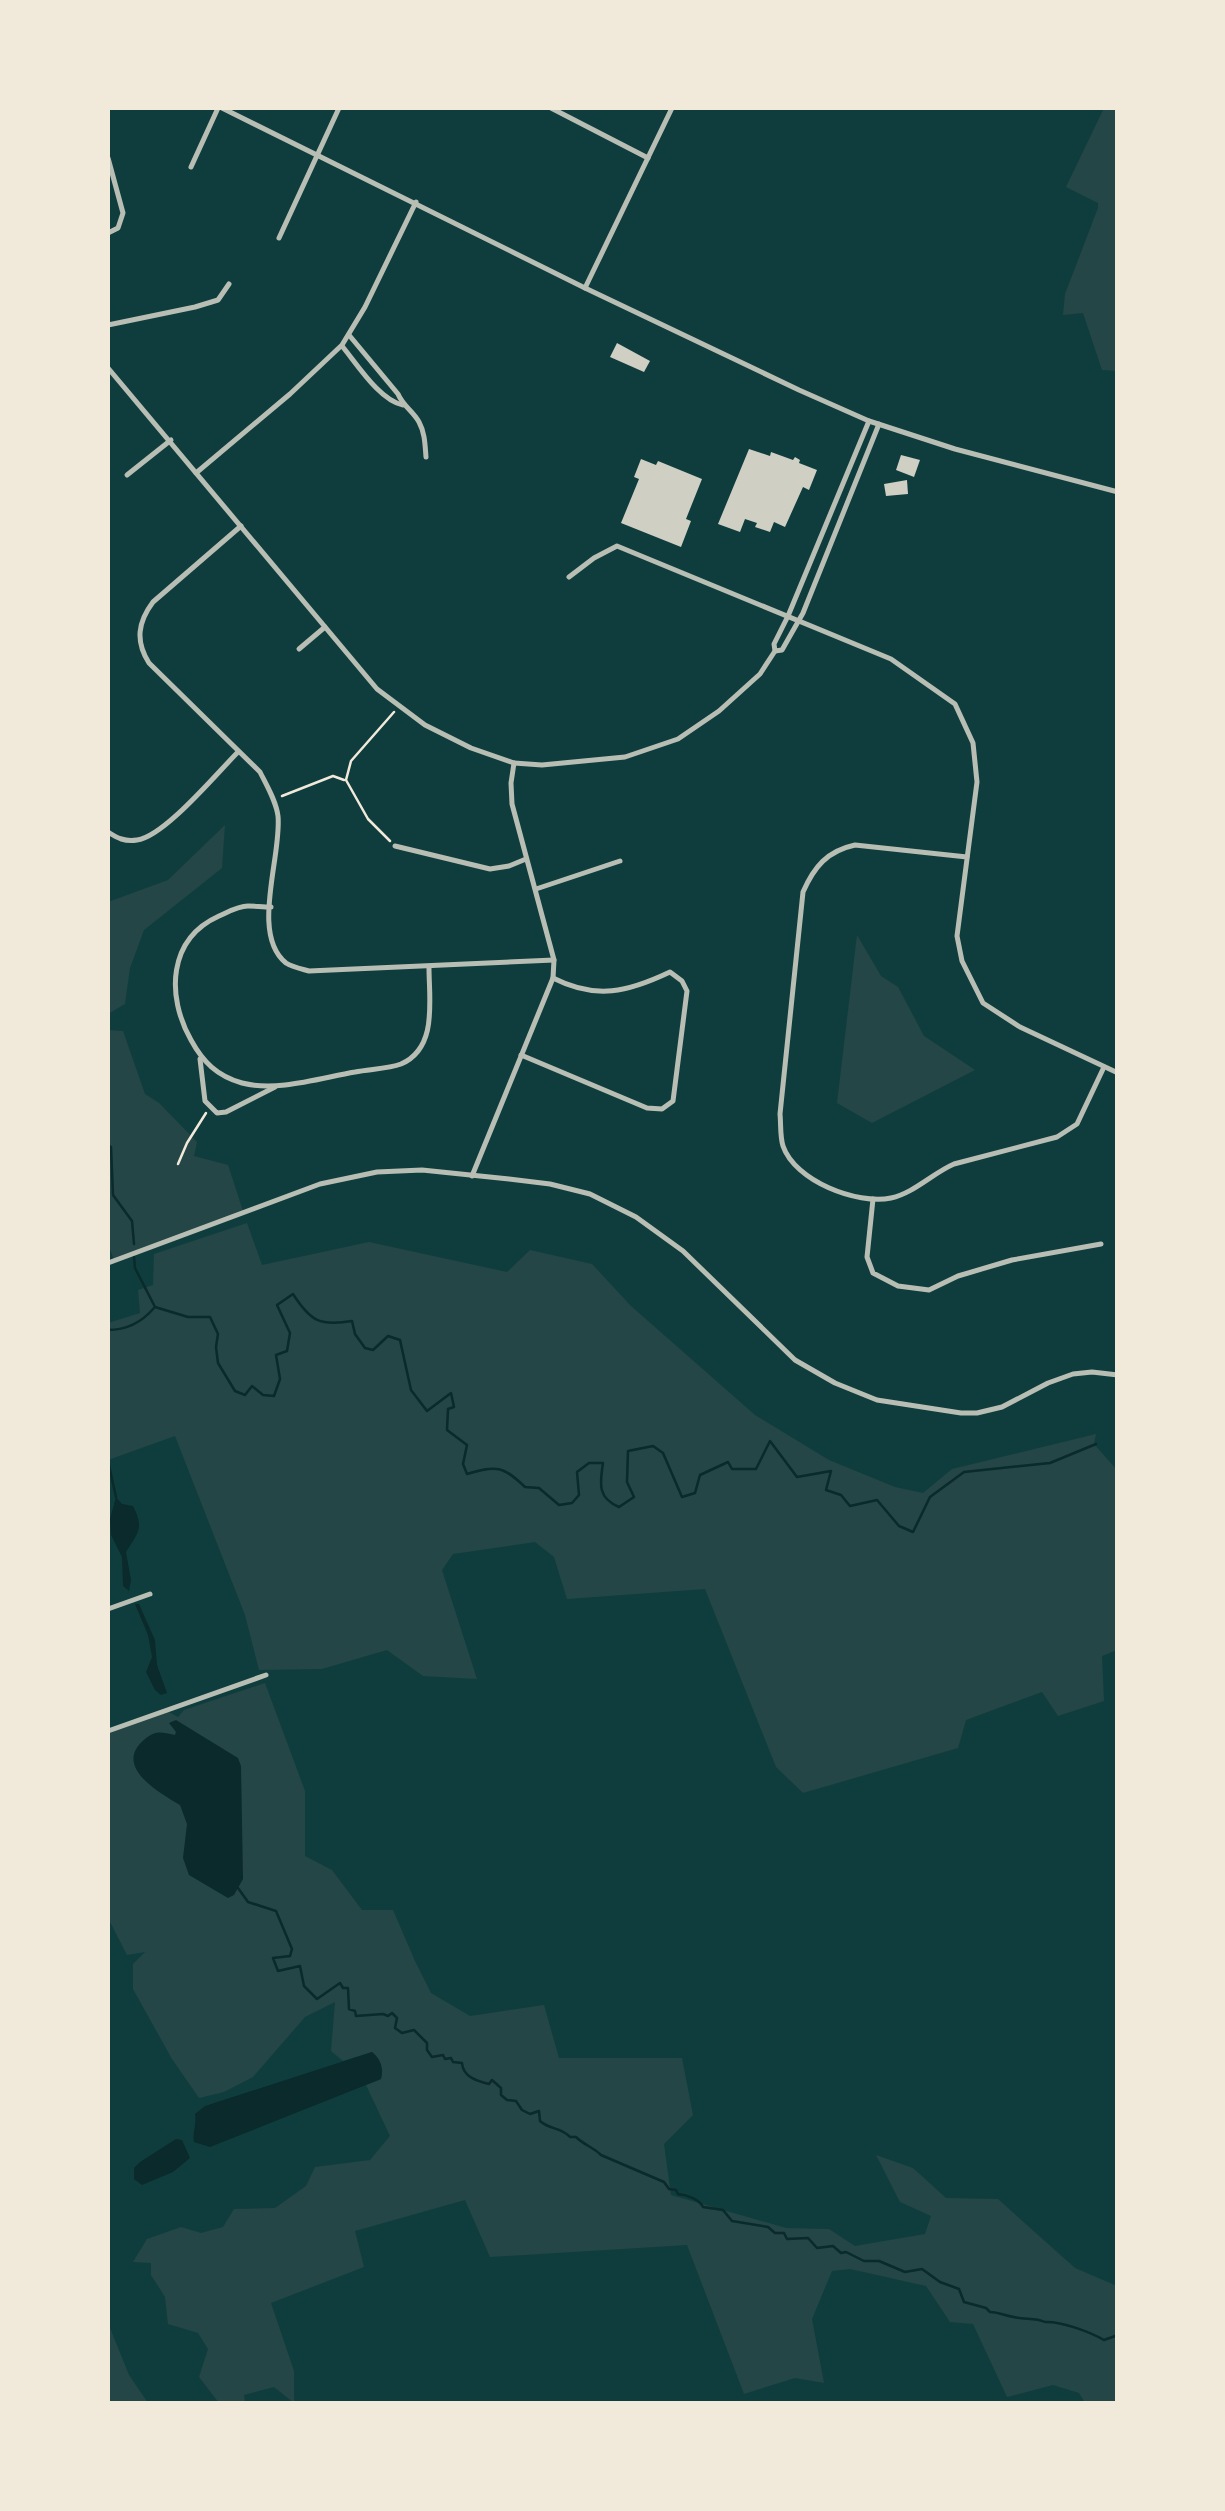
<svg xmlns="http://www.w3.org/2000/svg" width="1225" height="2511" viewBox="0 0 1225 2511" font-family="Bitter,serif">
<style>
.green{fill:#244646}
.water{fill:#0a2a2b}
.lines{fill:none;stroke-linecap:round;stroke-linejoin:round}
.stream{stroke:#0a2a2b;stroke-width:2.5}
.building{fill:#cfcfc3}
.path{stroke:#f1e9da;stroke-width:2.5}
.minor{stroke:#b8beb3;stroke-width:5}
.tertiary{stroke:#b8beb3;stroke-width:5}
</style>
<rect width="100%" height="100%" fill="#0f3d3e"/>
<g class="green">
<polygon points="1104,108 1117,108 1117,371 1102,370 1083,313 1063,315 1065,294 1098,208 1098,203 1066,187"/>
<polygon points="225,825 222,868 144,930 130,968 125,1004 108,1014 108,902 168,880"/>
<polygon points="857,935 881,976 898,987 924,1036 975,1070 872,1123 837,1103"/>
<polygon points="108,1030 123,1031 145,1094 159,1103 197,1142 194,1156 228,1165 243,1211 114,1260 108,1244"/>
<polygon points="247,1223 262,1265 369,1242 507,1272 530,1250 592,1264 631,1306 755,1415 829,1460 895,1487 923,1493 952,1469 1096,1434 1094,1444 1117,1470 1117,1650 1102,1656 1104,1701 1058,1716 1042,1692 966,1720 958,1748 803,1793 776,1767 705,1589 567,1599 554,1557 535,1542 453,1554 442,1570 477,1679 423,1676 387,1650 322,1669 259,1670 245,1615 175,1436 108,1460 108,1323 140,1313 138,1290 153,1285 154,1254"/>
<polygon points="265,1683 305,1791 305,1856 332,1870 362,1910 393,1910 415,1961 431,1993 470,2016 544,2005 559,2058 682,2058 693,2115 664,2144 671,2195 786,2228 829,2229 855,2246 925,2234 931,2216 900,2202 876,2155 913,2168 946,2198 998,2199 1075,2268 1117,2286 1117,2403 1085,2403 1079,2393 1053,2385 1007,2397 973,2324 950,2322 926,2286 850,2269 832,2271 812,2319 824,2383 795,2378 744,2394 687,2245 490,2257 465,2200 355,2231 364,2267 271,2303 294,2371 294,2403 274,2387 244,2395 245,2403 219,2403 199,2377 208,2349 198,2333 168,2324 165,2297 151,2275 151,2263 133,2262 147,2239 181,2227 201,2233 223,2227 234,2209 275,2208 306,2186 315,2167 370,2160 390,2136 366,2085 381,2079 372,2052 343,2061 331,2051 335,2002 305,2017 253,2077 224,2092 199,2098 172,2059 133,1989 133,1964 145,1952 127,1955 108,1918 110,1834 108,1829 108,1731 167,1711 178,1717 184,1710"/>
<polygon points="108,2323 129,2375 148,2403 108,2403"/>
</g>
<g class="water">
<path d="M116,1497L122,1504L133,1506C145,1529 137,1534 126,1552L131,1580L129,1591L123,1586L122,1557L111,1535L110,1519Z"/>
<polygon points="135,1604 139,1604 155,1640 157,1665 167,1693 161,1695 155,1690 146,1672 152,1657 148,1635"/>
<path d="M176,1720L238,1758L241,1766L243,1879L234,1895L228,1898L189,1875L183,1858L187,1824L180,1805C158,1792 112,1766 145,1739C156,1730 161,1732 175,1735L176,1732L169,1723Z"/>
<path d="M372,2052C381,2059 384,2069 381,2079L210,2147L194,2142C192,2132 197,2125 195,2114L205,2106Z"/>
<polygon points="176,2139 182,2140 190,2158 173,2172 142,2185 134,2179 134,2168 140,2162"/>
</g>
<g class="lines">
<g class="stream">
<polyline points="108,1145 111,1147 113,1195 132,1221 134,1244"/>
<path d="M134,1257L135,1268L155,1307L188,1317H210L218,1334L216,1347L218,1363L235,1391L245,1395L252,1386L263,1395L274,1396L280,1379L276,1355L287,1351L290,1333L277,1305L293,1294C311,1322 320,1326 352,1321L355,1334L365,1348L373,1350L388,1336L400,1340L411,1390L427,1411L451,1393L454,1407L448,1409L447,1430L467,1445L463,1464L467,1474C497,1465 503,1466 525,1487L539,1488L559,1505L572,1503L579,1495L577,1472L589,1463H603C600,1483 597,1498 619,1507L634,1497L627,1482L628,1451L653,1446L663,1453L682,1497L695,1493L700,1475L728,1462L732,1469H756L770,1441L797,1477L831,1471L826,1490L841,1495L850,1506L877,1500L899,1526L913,1532L930,1497L964,1472L1050,1463L1096,1444"/>
<path d="M108,1330C126,1330 142,1322 154,1308"/>
<polyline points="108,1461 116,1497"/>
<path d="M238,1888L248,1902L276,1911L292,1949L290,1956L273,1958L278,1971L300,1966L304,1986L317,1999L340,1983L343,1988H348L349,2009L355,2011L356,2016L383,2014L388,2016L392,2013L397,2018L395,2028L402,2033L414,2030L427,2043V2050L432,2057L443,2055L445,2059L451,2058L453,2062L462,2063C463,2077 477,2081 489,2084L492,2080L501,2088V2095L507,2100L516,2101L522,2110L530,2114L539,2111L540,2121C550,2130 561,2127 570,2137H576C584,2145 593,2147 601,2155L664,2182L669,2189L676,2190L678,2194C687,2195 699,2199 703,2207L723,2210L732,2221L768,2227L775,2233H784L787,2239L808,2238L817,2248L833,2246L841,2253L846,2252L864,2261H879L905,2272L922,2269L940,2282L959,2289L964,2302L986,2308L990,2312C999,2312 1005,2316 1014,2317C1025,2320 1035,2317 1045,2322C1061,2321 1090,2332 1104,2340L1118,2335"/>
</g>
</g>
<g class="building">
<polygon points="617,343 650,361 644,372 610,357"/>
<polygon points="749,449 770,456 771,452 793,460 795,457 800,460 799,463 817,470 809,490 803,487 785,527 774,522 770,532 755,527 757,523 745,519 740,532 718,524"/>
<polygon points="901,455 920,460 914,477 896,470"/>
<polygon points="641,459 656,465 658,461 702,479 686,519 691,521 681,547 621,523 639,479 634,477"/>
<polygon points="907,480 908,494 886,496 884,484"/>
</g>
<g class="lines">
<g class="path">
<polyline points="282,796 333,776 344,780"/>
<polyline points="390,841 368,819 346,780 351,761 394,712"/>
<polyline points="178,1164 187,1143 206,1113"/>
</g>
<g class="minor">
<polyline points="551,108 648,158"/>
<polyline points="108,158 123,213 118,228 108,233"/>
<polyline points="191,167 218,108"/>
<polyline points="279,238 339,108"/>
<polyline points="585,288 672,108"/>
<polyline points="108,325 195,307 218,300 229,284"/>
<path d="M349,335L398,394C403,406 413,411 419,422C425,433 425,445 426,457"/>
<path d="M342,346C357,364 380,401 403,405"/>
<polyline points="108,368 377,689 425,725 471,748 514,763 542,765 625,757 678,739 719,711 760,674 775,651 774,644 788,616 869,421"/>
<polyline points="196,473 290,394 342,345 365,307 416,202"/>
<polyline points="127,475 171,440"/>
<path d="M241,526L153,602C138,622 135,641 149,663L260,772C267,786 276,801 278,816C282,856 250,934 286,963C292,967 302,969 309,971L554,960"/>
<polyline points="569,577 594,558 617,546 891,659 955,704 973,743 977,782 957,936 962,961 983,1003 1020,1027 1118,1073"/>
<polyline points="299,649 325,627"/>
<polyline points="775,651 782,650 803,613 879,424"/>
<path d="M108,832C117,838 125,842 137,840C164,837 217,773 238,752"/>
<polyline points="395,846 490,869 509,866 526,859"/>
<path d="M967,857L855,845C827,851 814,867 803,892L780,1114C781,1124 780,1137 783,1146C795,1181 857,1205 891,1198C914,1193 933,1173 954,1164L1057,1137L1077,1124L1104,1067"/>
<polyline points="536,889 620,861"/>
<path d="M271,907C263,907 255,906 248,906C238,906 228,912 219,916C168,939 166,996 191,1040C203,1062 217,1076 242,1083C277,1092 320,1078 355,1072C369,1069 388,1069 401,1064C438,1048 429,1000 429,968"/>
<path d="M521,1055L647,1108L662,1109L673,1101L687,991L682,981L670,972C628,992 596,1000 553,978"/>
<polyline points="200,1059 205,1101 217,1113 226,1112 275,1087"/>
<polyline points="472,1176 553,978 554,960 512,804 511,783 514,763"/>
<polyline points="873,1199 867,1257 873,1273 898,1286 929,1290 958,1276 1012,1260 1101,1244"/>
<polyline points="108,1263 320,1184 377,1172 422,1170 509,1179 550,1184 590,1194 636,1217 683,1251 795,1360 835,1383 877,1400 961,1413 977,1413 1002,1407 1048,1383 1073,1374 1092,1372 1118,1375"/>
<polyline points="108,1609 150,1594"/>
<polyline points="108,1731 266,1675"/>
</g>
<polyline class="tertiary" points="222,108 585,288 799,390 869,421 955,449 1118,492"/>
</g>
<rect width="1225" height="2511" fill="none" stroke="#f1e9da" stroke-width="220"/>
</svg>
